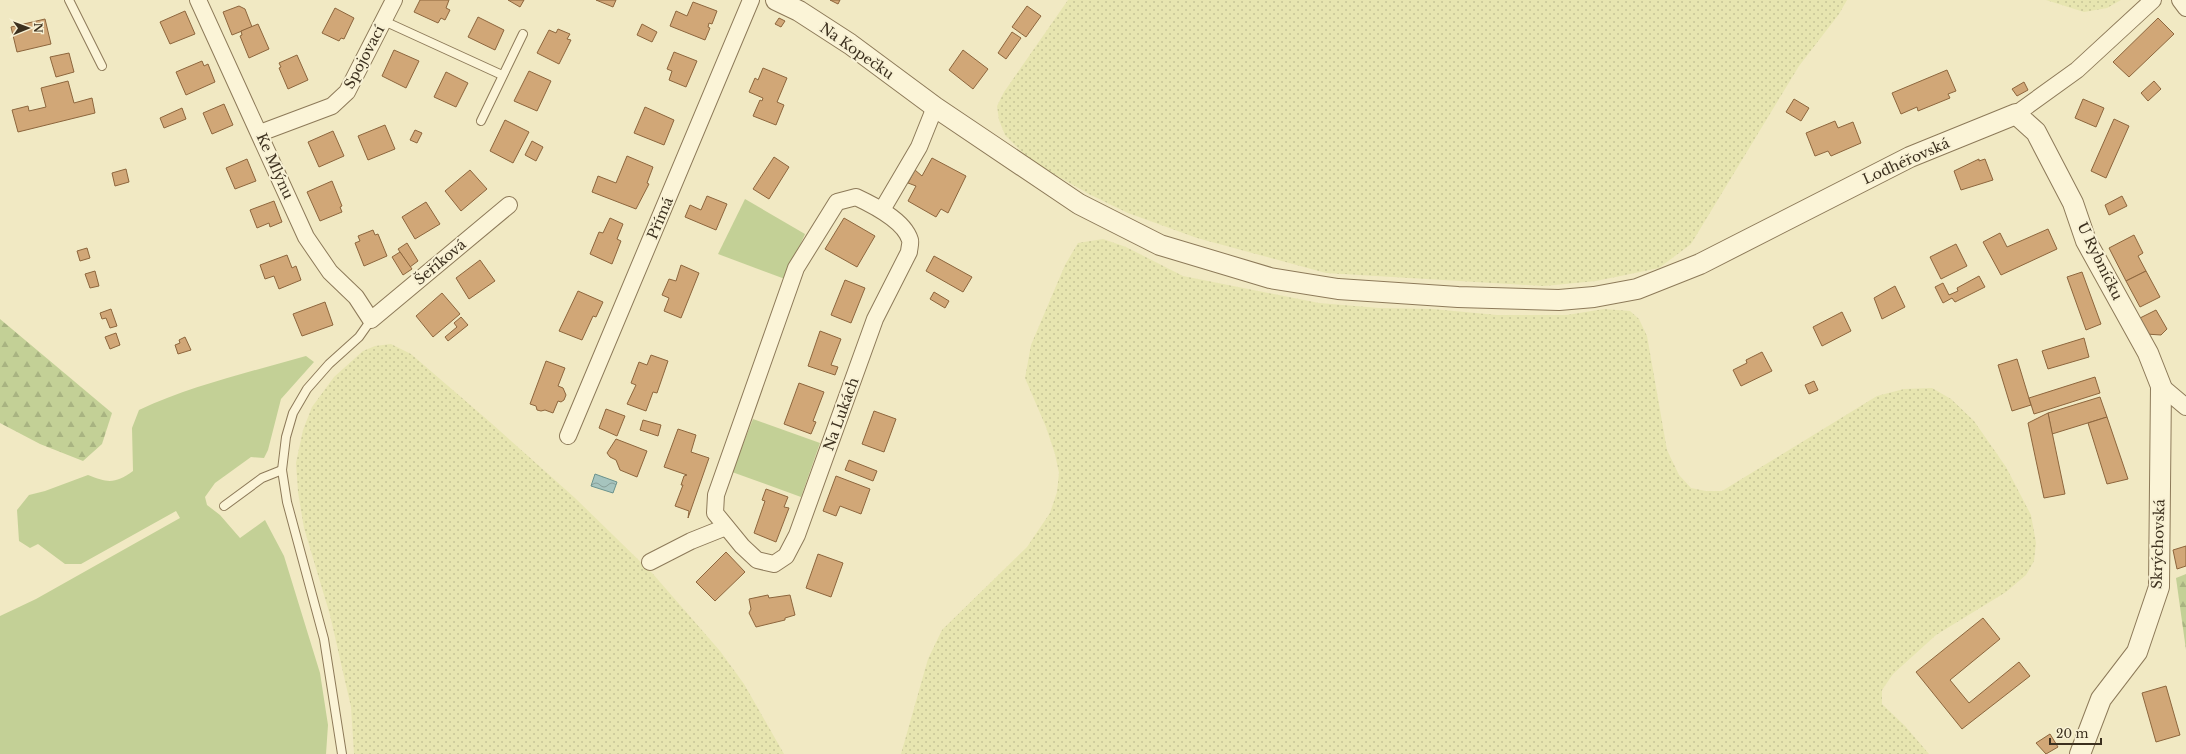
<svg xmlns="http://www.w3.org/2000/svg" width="2186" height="754" viewBox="0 0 2186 754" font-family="'Libre Baskerville',serif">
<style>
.farmland{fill:url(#farmland-dots)}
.grass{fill:#c3d096}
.forest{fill:url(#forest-firs)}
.water{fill:url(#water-waves);stroke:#6b938d}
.building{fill:#d1a777;stroke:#8d663d}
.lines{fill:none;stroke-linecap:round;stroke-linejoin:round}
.service-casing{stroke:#8d7a59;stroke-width:10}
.minor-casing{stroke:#8d7a59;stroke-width:18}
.tertiary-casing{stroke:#8d7a59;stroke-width:22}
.service{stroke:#fbf4d7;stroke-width:8}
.minor{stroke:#fbf4d7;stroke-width:16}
.tertiary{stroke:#fbf4d7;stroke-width:20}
.labels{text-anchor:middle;stroke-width:4;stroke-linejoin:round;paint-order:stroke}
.street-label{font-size:14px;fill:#3c301e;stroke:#f8f1d4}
</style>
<defs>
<pattern id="farmland-dots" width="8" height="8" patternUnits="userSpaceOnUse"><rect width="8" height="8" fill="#e7e5b0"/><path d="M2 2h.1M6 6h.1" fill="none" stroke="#c7c597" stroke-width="1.8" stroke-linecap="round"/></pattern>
<pattern id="forest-firs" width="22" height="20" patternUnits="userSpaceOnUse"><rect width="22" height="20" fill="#c3d096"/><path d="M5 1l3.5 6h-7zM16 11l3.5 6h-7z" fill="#a8b381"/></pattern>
<pattern id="water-waves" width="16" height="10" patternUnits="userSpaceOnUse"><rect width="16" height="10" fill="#a6c4be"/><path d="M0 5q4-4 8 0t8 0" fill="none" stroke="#88a09a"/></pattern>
</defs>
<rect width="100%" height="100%" fill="#f1e9c3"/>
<g class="farmland">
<polygon points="1068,0 1847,0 1839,14 1799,66 1691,244 1659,268 1596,281 1544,286 1326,273 1197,238 1128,213 1089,194 1031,161 1005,135 999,120 997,106 1004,92"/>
<polygon points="2046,0 2121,0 2107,8 2084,12"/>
<polygon points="1103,239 1126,247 1183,276 1319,303 1379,308 1432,309 1497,315 1567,315 1604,309 1630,311 1639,319 1647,336 1667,450 1679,475 1691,488 1706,491 1722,491 1877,396 1904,389 1932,388 1951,399 1974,421 2006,467 2031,515 2036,543 2034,561 2026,575 2006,592 1936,635 1893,674 1882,690 1882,704 1905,726 1929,754 901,754 928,659 942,630 1027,547 1050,513 1057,492 1059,473 1055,454 1046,427 1025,378 1031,345 1065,265 1078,243"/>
<polygon points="391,344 411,354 491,423 575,498 653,574 720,651 744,684 784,754 354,754 351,707 330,615 304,528 298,492 296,463 303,430 312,407 334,377 363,351 375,346"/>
</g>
<g class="grass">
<polygon points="745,199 805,234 785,279 718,254"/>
<path d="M306,356L314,362L281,399L268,450L264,458L251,457L215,483L205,497L207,505L220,515L240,538L265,520L284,556L320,673L328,725L326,754H0V616L36,599L180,518L176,511L81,564H65L38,544L30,548L19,541L17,510L29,495L45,491L88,475C108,483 115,484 133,471L132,428L139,410C193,385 250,372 306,356Z"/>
<polygon points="753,419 820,443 801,497 732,472"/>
</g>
<g class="forest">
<polygon points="0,319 112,413 102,444 83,461 40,444 0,423"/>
<polygon points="2186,574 2186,650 2176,578"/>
</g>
<polygon class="water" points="595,474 617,482 613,493 591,486"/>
<g class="building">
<polygon points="420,0 449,0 446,8 450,10 445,20 441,18 438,23 414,12"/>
<polygon points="508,0 524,0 520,7"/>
<polygon points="596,0 616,0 613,7"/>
<polygon points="830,0 840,0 838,4"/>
<polygon points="693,2 717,11 712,24 709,23 708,27 710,28 705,40 670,26 676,11 687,16"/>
<polygon points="239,6 245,9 252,27 232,35 223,12"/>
<polygon points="1027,6 1041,16 1026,37 1012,27"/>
<polygon points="335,8 354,18 344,39 341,38 339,41 322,33"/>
<polygon points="185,11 195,34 170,44 160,22"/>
<polygon points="478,17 504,30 495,50 468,37"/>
<polygon points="779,18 785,21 781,27 775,24"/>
<polygon points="2158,18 2174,34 2129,77 2113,62"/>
<polygon points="45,19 51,44 17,52 11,27"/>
<polygon points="258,24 269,49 249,58 240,36 242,35 241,31"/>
<polygon points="642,24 657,32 652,42 637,35"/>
<polygon points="558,29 570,34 567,39 571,40 559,64 537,53 549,30 556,33"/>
<polygon points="1012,32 1021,38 1006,59 998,53"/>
<polygon points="394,50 419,61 406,88 382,76"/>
<polygon points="963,50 988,69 973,89 949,70"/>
<polygon points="674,52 697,61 686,87 669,80 672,71 667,69"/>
<polygon points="69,53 74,72 56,77 50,57"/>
<polygon points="297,55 308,80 288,89 279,68 281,67 279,63"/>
<polygon points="202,61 204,66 208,64 215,82 186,95 176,72"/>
<polygon points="763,68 787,78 777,102 784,105 776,125 753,116 760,100 762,101 763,98 749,92 755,78 758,80"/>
<polygon points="1947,70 1956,91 1948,94 1950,98 1918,111 1917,107 1901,114 1892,93"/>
<polygon points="529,71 551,81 537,111 514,101"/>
<polygon points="446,72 468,83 456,107 434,97"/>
<polygon points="68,81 74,103 92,98 95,113 18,132 12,110 28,106 29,111 46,107 41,88"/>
<polygon points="2154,81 2161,89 2148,101 2141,93"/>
<polygon points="2024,82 2028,90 2017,96 2012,89"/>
<polygon points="1794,99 1809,108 1801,121 1786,112"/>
<polygon points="2083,99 2104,108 2096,127 2075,118"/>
<polygon points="224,104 233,125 212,134 203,113"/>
<polygon points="645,107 674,120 664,145 634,133"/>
<polygon points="182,108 186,119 164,128 160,118"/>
<polygon points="2114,119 2129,126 2106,178 2091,171"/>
<polygon points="505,120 529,132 513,163 490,151"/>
<polygon points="1835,121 1838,128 1853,122 1861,143 1831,156 1828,151 1815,156 1806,133"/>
<polygon points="385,125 395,149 368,160 358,136"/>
<polygon points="415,130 422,133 417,143 410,140"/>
<polygon points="333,131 344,156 319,167 308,142"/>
<polygon points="532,141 543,147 536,161 525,155"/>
<polygon points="627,156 653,167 647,183 649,184 636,209 592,192 598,176 616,183"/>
<polygon points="774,157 789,167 769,199 753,189"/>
<polygon points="932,158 966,176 948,213 941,209 936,217 908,201 916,186 908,183 915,170 922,176"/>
<polygon points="247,159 256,181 235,189 226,168"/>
<polygon points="1979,159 1979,161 1985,159 1993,180 1961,190 1954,171"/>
<polygon points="126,169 129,182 115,186 112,173"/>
<polygon points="470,170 487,189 461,211 445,191"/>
<polygon points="332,181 342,206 340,207 342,212 320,221 307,192"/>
<polygon points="707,196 727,204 716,230 685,217 690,205 701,210"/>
<polygon points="2122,196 2127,206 2109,215 2105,205"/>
<polygon points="274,201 282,222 270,227 269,223 257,228 250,210"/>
<polygon points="426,202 440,224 415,239 402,217"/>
<polygon points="610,218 623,224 617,239 621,241 612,264 590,254 599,232 603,233"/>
<polygon points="844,218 875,236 857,267 825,249"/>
<polygon points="2048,229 2057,249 2001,275 1983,242 2000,233 2007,247"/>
<polygon points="373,230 375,235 378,234 387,256 364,266 355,243 360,241 358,236"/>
<polygon points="2134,235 2143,253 2138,256 2146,271 2126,281 2109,248"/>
<polygon points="407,243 418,261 410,267 398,249"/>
<polygon points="1956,244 1967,266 1941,279 1930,257"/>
<polygon points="87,248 90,258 80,261 77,251"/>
<polygon points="400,252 412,269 403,275 392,257"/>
<polygon points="287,255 292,268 296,266 301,280 279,289 274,276 265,279 260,265"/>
<polygon points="934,256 972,277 963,292 926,271"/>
<polygon points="480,260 495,281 469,299 456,278"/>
<polygon points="681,265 699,273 681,318 664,311 669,298 662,295 669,279 676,281"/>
<polygon points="95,271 99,286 90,288 85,274"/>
<polygon points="2146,271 2160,297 2140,307 2126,281"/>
<polygon points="2082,272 2101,324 2086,330 2067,277"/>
<polygon points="1979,276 1985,287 1955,302 1952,298 1943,303 1935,287 1943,283 1949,295 1958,291 1957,288"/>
<polygon points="845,280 865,288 851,323 831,315"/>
<polygon points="1895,286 1905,307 1882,319 1874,298"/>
<polygon points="578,291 603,302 596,317 593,316 582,340 559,331"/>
<polygon points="934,292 949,301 945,308 930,299"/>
<polygon points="442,293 460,314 433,337 416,316"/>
<polygon points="325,302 333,325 302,336 293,314"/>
<polygon points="111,309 117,326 110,328 106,318 102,319 100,313"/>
<polygon points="2156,310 2167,329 2161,335 2146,334 2138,319"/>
<polygon points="1842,312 1851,331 1822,346 1813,327"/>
<polygon points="461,317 468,325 448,341 445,337 457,327 454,323"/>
<polygon points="820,331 841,339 831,365 838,367 835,375 808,366"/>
<polygon points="116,333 120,345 110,349 105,337"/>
<polygon points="185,337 191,350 178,354 175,345 180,343 179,340"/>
<polygon points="2084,338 2089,357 2048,369 2042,351"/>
<polygon points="1762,352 1772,371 1741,386 1733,370 1747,363 1746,360"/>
<polygon points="651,355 668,361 657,393 653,392 646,411 627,404 636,385 631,383 639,362 647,365"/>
<polygon points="2017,359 2031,405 2012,411 1998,365"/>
<polygon points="546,361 565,368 558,386 563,388 566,395 564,400 561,402 558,401 553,413 545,410 541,411 537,410 536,406 530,404"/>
<polygon points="2095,377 2100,393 2034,414 2029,398"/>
<polygon points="1814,381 1818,390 1809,394 1805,385"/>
<polygon points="799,383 824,392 813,421 816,422 811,434 784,424"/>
<polygon points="2100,397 2107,417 2052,434 2048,413"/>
<polygon points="606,409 625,416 617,436 599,428"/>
<polygon points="874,411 896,419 884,452 862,444"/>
<polygon points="2048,413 2065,494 2044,498 2028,423"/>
<polygon points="2107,417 2128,479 2107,484 2088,423"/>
<polygon points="643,420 661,425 658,436 640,430"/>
<polygon points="678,429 696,435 691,452 709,458 688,518 689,511 675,506 683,485 681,485 684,476 687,475 664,467"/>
<polygon points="616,439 647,451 637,477 620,470 616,460 610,457 607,453"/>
<polygon points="849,460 877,471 873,481 845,470"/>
<polygon points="836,476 870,489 861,514 840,506 836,516 823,511"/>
<polygon points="766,489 788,497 784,507 789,508 776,542 754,533 765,501 762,500"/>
<polygon points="2186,546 2186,566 2177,569 2173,550"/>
<polygon points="726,552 745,572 715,601 696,582"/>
<polygon points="818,554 843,563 831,597 806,588"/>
<polygon points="768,595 769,598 790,595 795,615 785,618 785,620 756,627 749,613 751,609 749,599"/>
<polygon points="1983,618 2000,639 1950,680 1969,703 2019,662 2030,676 1962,729 1916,672"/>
<polygon points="2166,686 2180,735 2156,742 2142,693"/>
<polygon points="2050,734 2058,747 2046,754 2036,743"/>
</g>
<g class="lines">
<defs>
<g id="service">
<polyline points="69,0 102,66"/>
<polyline points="384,21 502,75"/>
<polyline points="481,121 523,34"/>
<polyline points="224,506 262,478 282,470"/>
<polyline points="342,754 324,639 287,502 282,470 286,437 293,413 307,389 329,364 359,337 371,320"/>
</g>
<g id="minor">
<polyline points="198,0 306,237 330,272 356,297 371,320 509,205"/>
<polyline points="2180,0 2186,8"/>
<polyline points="2016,114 2077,70 2153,0"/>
<polyline points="260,133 332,106 347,92 394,0"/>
<path d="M856,197C873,205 904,220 910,240C911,243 909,249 909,252L875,319L797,535L786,556L774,564L757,560L742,546L715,513L716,495L796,268L837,202Z"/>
<polyline points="882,210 919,147 935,107"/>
<polyline points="2161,386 2186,407"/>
<polyline points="568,436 751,0"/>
<polyline points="650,562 691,541 726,527"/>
</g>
<polyline id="tertiary" points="776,0 799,11 850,44 935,107 1079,204 1160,245 1270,278 1338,289 1458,297 1559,300 1594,297 1637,289 1700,264 1910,157 2016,114 2036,132 2073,203 2086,241 2148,353 2161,386 2159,587 2137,652 2101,699 2080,754"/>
</defs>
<use href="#service" class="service-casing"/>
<use href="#minor" class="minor-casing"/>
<use href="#tertiary" class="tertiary-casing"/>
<use href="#service" class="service"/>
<use href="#minor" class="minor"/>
<use href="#tertiary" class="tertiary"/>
</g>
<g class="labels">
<g class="street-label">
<text transform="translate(857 51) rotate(35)" y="5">Na Kopečku</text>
<text transform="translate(364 57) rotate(-62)" y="5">Spojovací</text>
<text transform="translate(1906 161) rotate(-24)" y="5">Lodhéřovská</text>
<text transform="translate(275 166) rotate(66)" y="5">Ke Mlýnu</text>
<text transform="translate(660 218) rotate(-67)" y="5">Přímá</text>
<text transform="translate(2100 261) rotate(64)" y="5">U Rybníčku</text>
<text transform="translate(440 262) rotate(-40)" y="5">Šeříková</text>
<text transform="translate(841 414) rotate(-70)" y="5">Na Lukách</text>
<text transform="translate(2158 544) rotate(-88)" y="5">Skrýchovská</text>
</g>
</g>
<g transform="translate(28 28) rotate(89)" stroke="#f8f1d4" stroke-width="3" paint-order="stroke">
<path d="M0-3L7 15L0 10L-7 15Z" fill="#3c301e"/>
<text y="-6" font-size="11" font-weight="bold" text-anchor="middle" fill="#3c301e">N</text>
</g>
<path d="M2050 738v6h51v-6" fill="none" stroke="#3c301e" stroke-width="2"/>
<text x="2056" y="738" font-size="12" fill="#3c301e" stroke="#f8f1d4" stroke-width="3" paint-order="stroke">20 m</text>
</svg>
